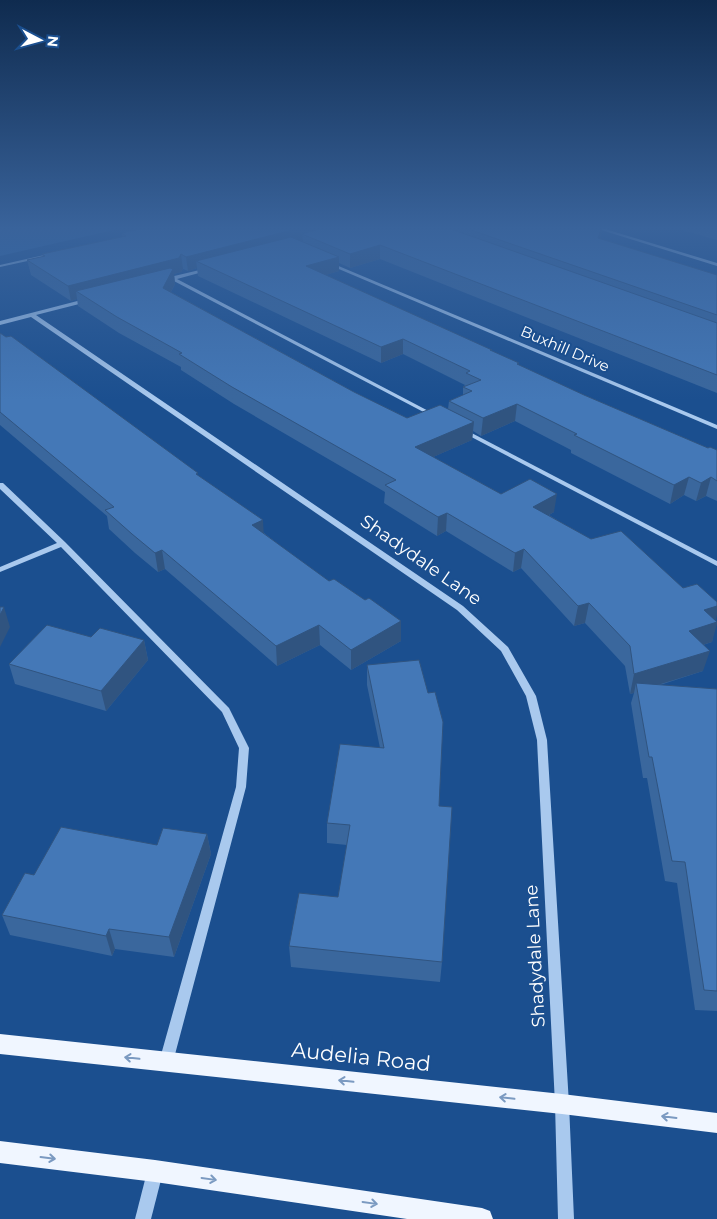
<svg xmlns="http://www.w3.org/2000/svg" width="717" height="1219" viewBox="0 0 717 1219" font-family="Montserrat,sans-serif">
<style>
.green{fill:#2e69ad}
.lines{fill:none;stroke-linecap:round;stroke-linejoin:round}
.minor{fill:#a9c9ee;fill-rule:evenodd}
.major{fill:#f0f6ff;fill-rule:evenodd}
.wall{fill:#3a679d;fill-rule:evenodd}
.shaded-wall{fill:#305480}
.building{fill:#4478b7;stroke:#305480}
.oneway{stroke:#7b9ac1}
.labels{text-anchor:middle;stroke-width:4;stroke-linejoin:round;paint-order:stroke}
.far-street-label{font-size:15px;fill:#fff;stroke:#1b4f8f}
.street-label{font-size:18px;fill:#fff;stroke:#1b4f8f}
.near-street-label{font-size:21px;fill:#fff;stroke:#1b4f8f}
</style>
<rect width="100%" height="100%" fill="#1b4f8f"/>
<polygon class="green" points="0,229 118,229 0,256"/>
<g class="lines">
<g class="minor">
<polygon points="598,229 605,229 717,263 717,266"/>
<polygon points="53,253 55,254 55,255 0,267 0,265"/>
<polygon points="329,262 717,425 717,429 327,264 327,263"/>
<polygon points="208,268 210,269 210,270 177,279 438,416 435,418 433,417 172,280 167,279 170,277"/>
<polygon points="89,298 92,300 91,301 36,315 463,606 508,647 536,696 547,740 569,1104 574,1219 558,1219 555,1104 537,740 526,696 501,651 457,610 31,317 0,325 0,321"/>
<polygon points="462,428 717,561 717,566 460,431 459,430"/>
<polygon points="0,483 3,483 65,542 229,708 249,748 246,787 173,1062 171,1067 166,1069 161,1067 159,1062 236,787 239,748 222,712 61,547 0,572 0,567 57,543 0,489"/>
<polygon points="155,1164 160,1167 163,1172 151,1219 135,1219 147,1172 150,1167"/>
</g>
<g class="major">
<polygon points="0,1034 562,1094 717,1113 717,1133 562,1114 0,1054"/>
<polygon points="0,1141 155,1160 482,1208 490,1211 493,1219 407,1219 155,1182 0,1163"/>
</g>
</g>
<g class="wall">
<path d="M140,229H602L600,239L717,275V393L380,259L350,268L339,263V271L325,275L492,351L519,366L584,395L708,448L717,450V501L706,496L696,501L684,495L670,504L571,453V450L515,421L481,436L473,431L472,440L433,457L501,494L554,512L549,515L716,620L712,642L703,645V671L660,685L717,689V1011L695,1010L677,883L665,881L647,778H643L631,703L634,693L630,694L625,666L585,623L574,626L521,568L513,572L446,531L437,536L384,503L385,492L234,404L181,370V367L119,333L78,306L77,299L71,301L31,275L27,260L43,257L42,254L122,237V233ZM197,268L198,276L381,363L403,354L465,385L463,387V395L449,401L448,409L407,418L354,392L171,292L175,284L174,274L181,272L183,269L188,271Z"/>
<polygon points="679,229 717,229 717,240"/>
<polygon points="0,333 198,476 264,533 401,641 351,670 320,645 277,666 165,569 158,572 135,553 109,529 107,516 0,425"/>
<polygon points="91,637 144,640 148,660 106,711 15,684 9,664"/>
<polygon points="367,665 439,806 442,962 440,982 291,967 289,946 338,897 347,845 327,843 327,823 380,748 367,685"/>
<polygon points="207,834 211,854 174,957 115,949 112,956 10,935 2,915 34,875 157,845"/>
</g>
<g class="shaded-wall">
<polygon points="296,229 349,229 302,234 303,241 206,266 196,261 197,268 188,271 186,257"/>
<polygon points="601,229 602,229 602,232 596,252 598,238"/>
<polygon points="380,245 380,259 350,268 350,254"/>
<polygon points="181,254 183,269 181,272 174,274 175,284 165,303 76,291 77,299 71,301 68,286"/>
<polygon points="339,257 339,271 306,281 306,266"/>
<polygon points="403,339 403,354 381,363 381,347"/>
<polygon points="517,404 515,421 481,436 483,418"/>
<polygon points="474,422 472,440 415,465 415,447"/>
<polygon points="689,477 684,495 670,504 674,485"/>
<polygon points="711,477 706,496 696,501 701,483"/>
<polygon points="557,494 554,512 530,526 533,507"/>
<polygon points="447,513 446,531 437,536 438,517"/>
<polygon points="263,520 264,539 252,525"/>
<polygon points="524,549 521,568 513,572 515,553"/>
<polygon points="162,550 165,569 158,572 155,553"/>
<polygon points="589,603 585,623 574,626 578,606"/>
<polygon points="717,606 717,615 715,623 717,622 717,624 712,642 683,651 689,631 704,610"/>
<polygon points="4,607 10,627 0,647 0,615"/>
<polygon points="401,621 401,641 351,670 351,650"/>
<polygon points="319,625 320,645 277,666 276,646"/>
<polygon points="144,640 148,660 106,711 101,691"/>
<polygon points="710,651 703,671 638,691 636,683 634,693 630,694 634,674"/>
<polygon points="207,834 211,854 174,957 169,937"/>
<polygon points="109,929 115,949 112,956 106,936"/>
</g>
<g class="building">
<polygon points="140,229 296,229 186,257 181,254 179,258 68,286 27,260 45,256 42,254 126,236 122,233"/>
<polygon points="320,229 451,229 717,323 717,375 380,245 350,254 302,234"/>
<polygon points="468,229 601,229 598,238 717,275 717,315"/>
<polygon points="291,237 339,257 306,266 492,350 490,350 519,363 517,364 584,395 708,448 710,447 717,450 717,481 711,477 701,483 689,477 674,485 574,435 577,434 517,404 483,418 449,401 472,391 463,387 481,380 466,373 470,371 403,339 381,347 196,261"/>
<polygon points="170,268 173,269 163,288 354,392 407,418 440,405 474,422 415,447 501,494 530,479 557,494 533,507 591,539 621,531 683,588 697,584 717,602 717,606 704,610 717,622 689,631 710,651 634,674 630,646 589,603 578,606 524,549 515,553 447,513 438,517 385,485 396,480 232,387 179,354 182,353 117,317 76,291"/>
<polygon points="0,333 6,337 11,336 198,473 196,474 263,520 252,525 329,581 334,579 365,600 369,598 401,621 351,650 319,625 276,646 162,550 155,553 132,534 105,510 114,507 0,412"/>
<polygon points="0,607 4,607 0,615"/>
<polygon points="47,625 91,637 100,628 144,640 101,691 9,664"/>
<polygon points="419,660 428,693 435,692 443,722 439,806 452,807 442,962 289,946 299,893 338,897 350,825 327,823 340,744 384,748 367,665"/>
<polygon points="636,683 717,689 717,991 704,990 685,862 672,861 652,757 649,757"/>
<polygon points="61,827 157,845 163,828 207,834 169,937 109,929 106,936 2,915 25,873 34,875"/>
</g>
<defs><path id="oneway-shaft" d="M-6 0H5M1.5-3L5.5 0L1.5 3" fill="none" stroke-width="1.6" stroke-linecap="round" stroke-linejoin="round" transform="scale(1.25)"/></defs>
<g class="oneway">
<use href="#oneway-shaft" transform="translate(132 1058) rotate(-174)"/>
<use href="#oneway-shaft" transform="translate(346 1081) rotate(-174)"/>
<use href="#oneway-shaft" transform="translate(507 1098) rotate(-174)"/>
<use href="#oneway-shaft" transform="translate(669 1117) rotate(-173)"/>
<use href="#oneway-shaft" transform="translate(48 1158) rotate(7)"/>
<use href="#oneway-shaft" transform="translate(209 1179) rotate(8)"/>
<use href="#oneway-shaft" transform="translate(370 1203) rotate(8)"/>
</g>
<linearGradient id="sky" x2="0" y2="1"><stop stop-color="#0f2b4f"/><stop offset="0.57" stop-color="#39639b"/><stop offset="1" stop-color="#39639b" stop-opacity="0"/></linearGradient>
<rect width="717" height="400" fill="url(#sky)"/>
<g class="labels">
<g class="far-street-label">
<text transform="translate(565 349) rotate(23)" y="5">Buxhill Drive</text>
</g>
<g class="street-label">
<text transform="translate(421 560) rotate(35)" y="6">Shadydale Lane</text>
<text transform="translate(535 956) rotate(-93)" y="6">Shadydale Lane</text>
</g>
<g class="near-street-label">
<text transform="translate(361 1057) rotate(6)" y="7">Audelia Road</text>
</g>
</g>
<g transform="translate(40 40) rotate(96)" stroke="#1b4f8f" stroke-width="4" paint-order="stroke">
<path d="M0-4L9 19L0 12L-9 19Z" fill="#ffffff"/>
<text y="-8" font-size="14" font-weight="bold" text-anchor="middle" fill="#ffffff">N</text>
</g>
</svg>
